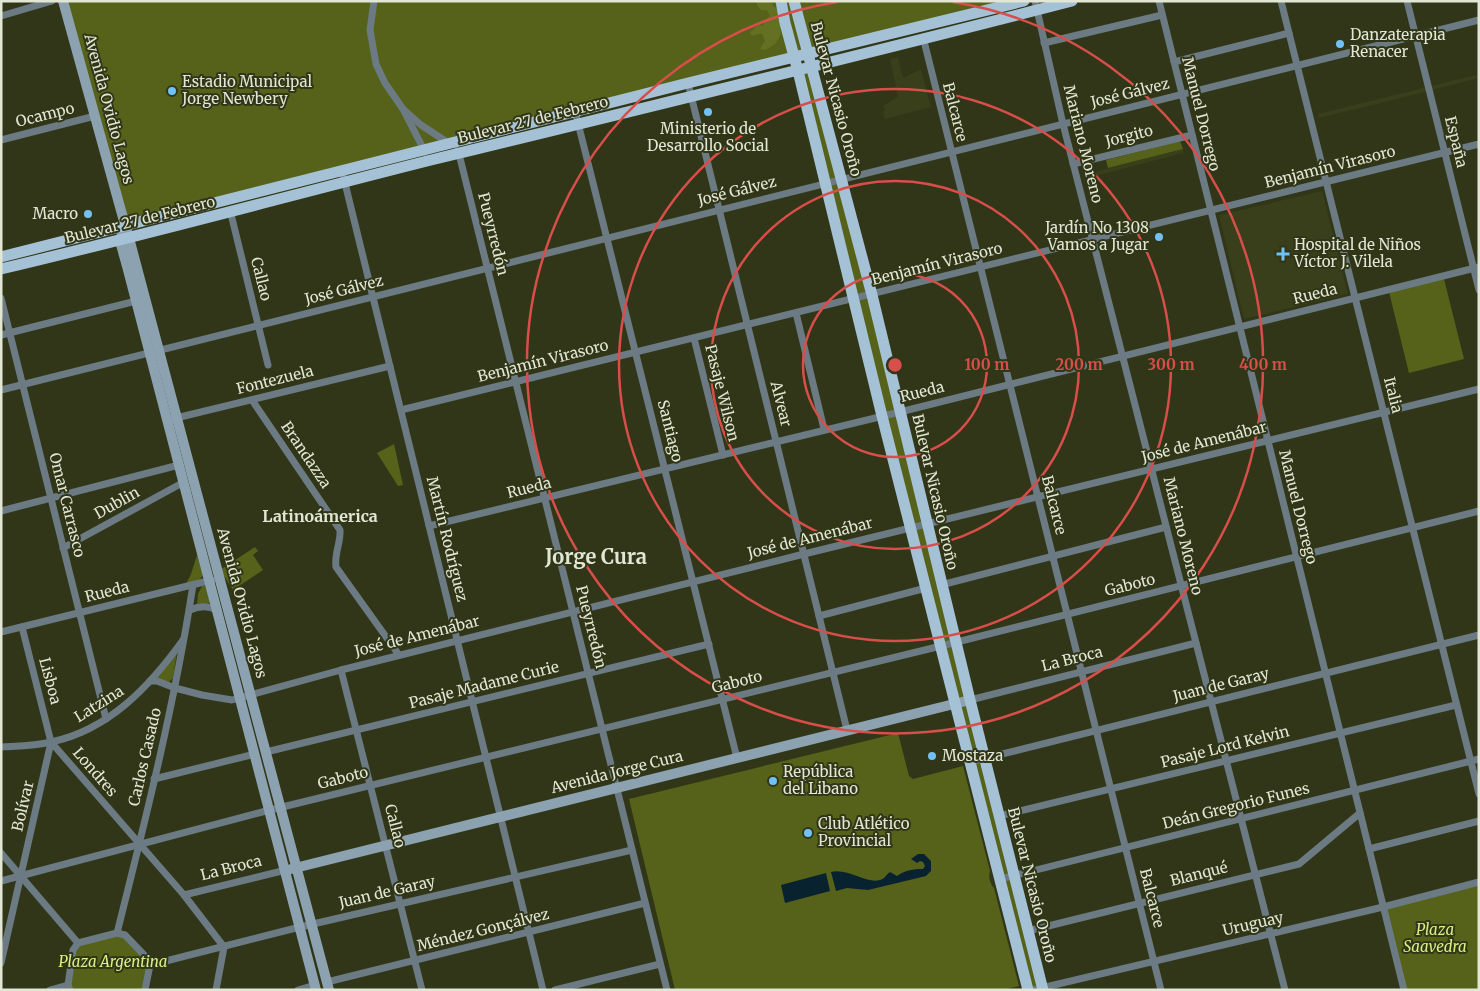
<svg xmlns="http://www.w3.org/2000/svg" width="1480" height="991" viewBox="0 0 1480 991" font-family="Merriweather,serif">
<style>
.built{fill:#383f1a}
.green{fill:#566219}
.forest{fill:#647122}
.water{fill:#092230}
.lines{fill:none;stroke-linecap:round;stroke-linejoin:round}
.street{stroke:#6c7a83;stroke-width:7}
.secondary{stroke:#8ca2b1;stroke-width:10}
.primary{stroke:#a5c1d5;stroke-width:11}
.ring{fill:none;stroke:#d84e4a;stroke-width:2.5}
.poi-dot{fill:#71c1f5;stroke:#303617;stroke-width:2}
.labels{text-anchor:middle;stroke-width:4;stroke-linejoin:round;paint-order:stroke}
.poi-label{font-size:15px;fill:#e2e6d4;stroke:#303617;text-anchor:start}
.street-label{font-size:15px;fill:#e2e6d4;stroke:#303617}
.park-label{font-size:15px;font-style:italic;fill:#daef85;stroke:#303617}
.neighbourhood-label{font-size:16px;font-weight:bold;fill:#e2e6d4;stroke:#303617}
.district-label{font-size:20px;font-weight:bold;fill:#e2e6d4;stroke:#303617}
.centre{fill:#d84e4a;stroke:#303617;stroke-width:2.5}
.ring-label{font-size:15px;text-anchor:middle;font-weight:bold;fill:#d84e4a;stroke:#303617;stroke-width:4;stroke-linejoin:round;paint-order:stroke}
</style>
<rect width="100%" height="100%" fill="#303617"/>
<g class="built">
<polygon points="898,57 903,78 921,69 931,107 885,119 883,111 885,110 884,105 898,97 890,59"/>
<polygon points="1479,74 1479,78 1373,105 1319,118 1318,114"/>
<polygon points="1183,149 1183,153 1084,179 1083,175"/>
<polygon points="1322,191 1348,294 1244,319 1219,215"/>
</g>
<g class="green">
<polygon points="63,1 1024,1 125,225"/>
<polygon points="812,68 1043,990 1028,990 798,71"/>
<polygon points="1180,141 1183,149 1108,168 1106,160"/>
<polygon points="1444,279 1464,359 1409,373 1389,292"/>
<polygon points="394,444 403,485 398,486 377,453"/>
<polygon points="255,547 258,551 253,555 263,570 233,590 220,570"/>
<path d="M197,555L203,575C200,582 193,582 186,584L191,574Z"/>
<polygon points="202,586 206,586 210,603 197,605 198,594"/>
<polygon points="177,652 173,678 169,682 158,680 157,678"/>
<path d="M898,733L909,776L913,779L963,766L990,871C988,876 990,884 994,888L1019,986L1002,990H675L629,799Z"/>
<polygon points="1479,882 1479,990 1404,990 1383,907"/>
<polygon points="125,935 150,965 145,990 70,990 69,977 78,943"/>
</g>
<path class="forest" d="M757,1H774L772,5L779,10C781,18 779,26 781,34L776,43L766,50L760,49L765,41L762,33L752,36L750,32L759,25L763,26L764,21L770,16L767,10H761L757,5Z"/>
<g class="water">
<path d="M918,854H924L931,861V871L926,876L868,890L847,888L836,891L831,872C849,867 871,888 884,878C886,876 887,874 890,872L897,876C905,870 913,869 923,869L925,866L923,862L920,861L917,863L911,859Z"/>
<polygon points="826,873 830,891 785,903 781,885"/>
</g>
<g class="lines">
<g class="street">
<polyline points="374,1 370,30 376,64 385,83 403,109 425,152"/>
<polyline points="1035,1 1063,124 1285,990"/>
<polyline points="1159,1 1404,990"/>
<polyline points="1281,1 1479,794"/>
<polyline points="1407,1 1479,290"/>
<polyline points="1,16 52,1"/>
<polyline points="923,37 1161,990"/>
<polyline points="1044,43 1162,15"/>
<polyline points="1174,62 1289,33"/>
<polyline points="688,83 847,730"/>
<polyline points="403,109 421,125 450,144"/>
<polyline points="575,111 737,758"/>
<polyline points="1,140 95,116"/>
<polyline points="457,151 459,154 667,990"/>
<polyline points="1073,164 1192,135"/>
<polyline points="342,171 543,990"/>
<polyline points="230,210 268,365"/>
<polyline points="1,298 106,719"/>
<polyline points="796,313 824,429"/>
<polyline points="1,335 136,301"/>
<polyline points="694,338 723,455"/>
<polyline points="1,390 1479,20"/>
<path d="M252,400L340,530C341,542 334,554 336,567L399,655"/>
<polyline points="401,410 1479,144"/>
<polyline points="172,419 390,366"/>
<polyline points="1,511 179,465"/>
<polyline points="429,526 900,412 1479,267"/>
<polyline points="63,548 184,482"/>
<polyline points="941,585 1166,527"/>
<path d="M190,610C199,606 207,605 217,610"/>
<polyline points="819,616 926,588"/>
<polyline points="22,627 51,742 184,895 224,947 216,990"/>
<polyline points="1,632 212,580"/>
<polyline points="341,670 422,990"/>
<polyline points="150,681 157,681 175,688 202,695 232,700 341,670 804,554 1479,389"/>
<polyline points="970,700 1196,643"/>
<path d="M1,747C18,746 35,746 51,742C109,730 150,686 183,640"/>
<polyline points="266,752 709,644"/>
<polyline points="970,762 1479,635"/>
<polyline points="154,779 255,754"/>
<polyline points="999,816 1456,705"/>
<polyline points="1369,849 1479,821"/>
<polyline points="1,853 78,943"/>
<polyline points="1000,879 1479,759"/>
<polyline points="1,881 270,810 941,646 1479,511"/>
<polyline points="184,895 286,870"/>
<polyline points="1028,931 1299,864 1360,813"/>
<path d="M117,933C146,818 175,702 193,585"/>
<polyline points="1,963 51,742"/>
<polyline points="150,965 300,927 632,850"/>
<polyline points="327,982 645,903"/>
<polyline points="50,990 68,985"/>
<polyline points="70,990 68,985 73,950 78,943 117,933 125,935 146,957 150,965 145,990"/>
<polyline points="298,990 315,985"/>
<polyline points="555,990 660,964"/>
<polyline points="1033,990 1383,907 1479,882"/>
</g>
<g class="secondary">
<polyline points="63,1 125,225 129,238 329,990"/>
<polyline points="122,234 120,241 128,270 316,990"/>
<polyline points="291,869 970,700"/>
</g>
<g class="primary">
<polyline points="781,1 785,23 798,71 882,416 1028,990"/>
<polyline points="794,1 872,295 970,700 1043,990"/>
<polyline points="1,257 688,83 1024,1"/>
<path d="M1,269C145,235 288,196 431,160C645,108 859,56 1072,1"/>
</g>
</g>
<g class="ring">
<circle cx="895" cy="365" r="92"/>
<circle cx="895" cy="365" r="184"/>
<circle cx="895" cy="365" r="276"/>
<path d="M953 2A368 368 0 1 1 837 2"/>
</g>
<g class="poi-dot">
<circle cx="1340" cy="44" r="5"/>
<circle cx="172" cy="91" r="5"/>
<circle cx="708" cy="112" r="5"/>
<circle cx="88" cy="214" r="5"/>
<circle cx="1159" cy="237" r="5"/>
<path d="M1280.5 246.5h5v5h5v5h-5v5h-5v-5h-5v-5h5z"/>
<circle cx="932" cy="756" r="5"/>
<circle cx="773" cy="781" r="5"/>
<circle cx="808" cy="833" r="5"/>
</g>
<g class="labels">
<g class="poi-label">
<text x="1350" y="40">Danzaterapia<tspan x="1350" dy="17">Renacer</tspan></text>
<text x="182" y="87">Estadio Municipal<tspan x="182" dy="17">Jorge Newbery</tspan></text>
<text x="708" y="134" text-anchor="middle">Ministerio de<tspan x="708" dy="17">Desarrollo Social</tspan></text>
<text x="78" y="219" text-anchor="end">Macro</text>
<text x="1149" y="233" text-anchor="end">Jardín No 1308<tspan x="1149" dy="17">Vamos a Jugar</tspan></text>
<text x="1294" y="250">Hospital de Niños<tspan x="1294" dy="17">Víctor J. Vilela</tspan></text>
<text x="942" y="761">Mostaza</text>
<text x="783" y="777">República<tspan x="783" dy="17">del Libano</tspan></text>
<text x="818" y="829">Club Atlético<tspan x="818" dy="17">Provincial</tspan></text>
</g>
<g class="street-label">
<text transform="translate(1130 93) rotate(-14)" y="5">José Gálvez</text>
<text transform="translate(836 99) rotate(75)" y="5">Bulevar Nicasio Oroño</text>
<text transform="translate(109 109) rotate(75)" y="5">Avenida Ovidio Lagos</text>
<text transform="translate(955 112) rotate(76)" y="5">Balcarce</text>
<text transform="translate(1201 114) rotate(76)" y="5">Manuel Dorrego</text>
<text transform="translate(45 115) rotate(-14)" y="5">Ocampo</text>
<text transform="translate(533 120) rotate(-14)" y="5">Bulevar 27 de Febrero</text>
<text transform="translate(1129 136) rotate(-14)" y="5">Jorgito</text>
<text transform="translate(1456 142) rotate(76)" y="5">España</text>
<text transform="translate(1083 144) rotate(76)" y="5">Mariano Moreno</text>
<text transform="translate(1330 167) rotate(-14)" y="5">Benjamín Virasoro</text>
<text transform="translate(737 191) rotate(-14)" y="5">José Gálvez</text>
<text transform="translate(140 220) rotate(-14)" y="5">Bulevar 27 de Febrero</text>
<text transform="translate(493 234) rotate(76)" y="5">Pueyrredón</text>
<text transform="translate(937 264) rotate(-14)" y="5">Benjamín Virasoro</text>
<text transform="translate(261 279) rotate(76)" y="5">Callao</text>
<text transform="translate(344 290) rotate(-14)" y="5">José Gálvez</text>
<text transform="translate(1315 294) rotate(-14)" y="5">Rueda</text>
<text transform="translate(543 361) rotate(-14)" y="5">Benjamín Virasoro</text>
<text transform="translate(275 380) rotate(-14)" y="5">Fontezuela</text>
<text transform="translate(922 392) rotate(-14)" y="5">Rueda</text>
<text transform="translate(722 393) rotate(76)" y="5">Pasaje Wilson</text>
<text transform="translate(1393 395) rotate(76)" y="5">Italia</text>
<text transform="translate(781 404) rotate(76)" y="5">Alvear</text>
<text transform="translate(670 431) rotate(76)" y="5">Santiago</text>
<text transform="translate(1204 442) rotate(-14)" y="5">José de Amenábar</text>
<text transform="translate(306 455) rotate(56)" y="5">Brandazza</text>
<text transform="translate(529 488) rotate(-14)" y="5">Rueda</text>
<text transform="translate(935 492) rotate(77)" y="5">Bulevar Nicasio Oroño</text>
<text transform="translate(117 503) rotate(-29)" y="5">Dublin</text>
<text transform="translate(67 505) rotate(76)" y="5">Omar Carrasco</text>
<text transform="translate(1054 505) rotate(76)" y="5">Balcarce</text>
<text transform="translate(1298 507) rotate(76)" y="5">Manuel Dorrego</text>
<text transform="translate(1183 536) rotate(76)" y="5">Mariano Moreno</text>
<text transform="translate(810 538) rotate(-14)" y="5">José de Amenábar</text>
<text transform="translate(447 539) rotate(76)" y="5">Martín Rodríguez</text>
<text transform="translate(1130 585) rotate(-14)" y="5">Gaboto</text>
<text transform="translate(107 592) rotate(-14)" y="5">Rueda</text>
<text transform="translate(242 603) rotate(75)" y="5">Avenida Ovidio Lagos</text>
<text transform="translate(591 627) rotate(76)" y="5">Pueyrredón</text>
<text transform="translate(417 636) rotate(-14)" y="5">José de Amenábar</text>
<text transform="translate(1072 659) rotate(-14)" y="5">La Broca</text>
<text transform="translate(50 681) rotate(75)" y="5">Lisboa</text>
<text transform="translate(737 682) rotate(-14)" y="5">Gaboto</text>
<text transform="translate(484 685) rotate(-14)" y="5">Pasaje Madame Curie</text>
<text transform="translate(1221 685) rotate(-14)" y="5">Juan de Garay</text>
<text transform="translate(99 704) rotate(-32)" y="5">Latzina</text>
<text transform="translate(1225 747) rotate(-14)" y="5">Pasaje Lord Kelvin</text>
<text transform="translate(145 757) rotate(-77)" y="5">Carlos Casado</text>
<text transform="translate(95 772) rotate(49)" y="5">Londres</text>
<text transform="translate(617 772) rotate(-14)" y="5">Avenida Jorge Cura</text>
<text transform="translate(343 778) rotate(-14)" y="5">Gaboto</text>
<text transform="translate(23 806) rotate(-77)" y="5">Bolívar</text>
<text transform="translate(1236 806) rotate(-14)" y="5">Deán Gregorio Funes</text>
<text transform="translate(395 826) rotate(76)" y="5">Callao</text>
<text transform="translate(231 868) rotate(-14)" y="5">La Broca</text>
<text transform="translate(1199 874) rotate(-14)" y="5">Blanqué</text>
<text transform="translate(1032 885) rotate(76)" y="5">Bulevar Nicasio Oroño</text>
<text transform="translate(387 892) rotate(-13)" y="5">Juan de Garay</text>
<text transform="translate(1152 898) rotate(76)" y="5">Balcarce</text>
<text transform="translate(1253 924) rotate(-13)" y="5">Uruguay</text>
<text transform="translate(483 930) rotate(-14)" y="5">Méndez Gonçálvez</text>
</g>
<g class="park-label">
<text x="1435" y="935">Plaza<tspan x="1435" dy="17">Saavedra</tspan></text>
<text x="113" y="967">Plaza Argentina</text>
</g>
<g class="neighbourhood-label">
<text x="320" y="522">Latinoámerica</text>
</g>
<g class="district-label">
<text x="596" y="564">Jorge Cura</text>
</g>
</g>
<circle cx="895" cy="365" r="8" class="centre"/>
<g class="ring-label">
<text x="987" y="370">100 m</text>
<text x="1079" y="370">200 m</text>
<text x="1171" y="370">300 m</text>
<text x="1263" y="370">400 m</text>
</g>
<rect width="1480" height="991" fill="none" stroke="#e2e6d4" stroke-width="5"/>
</svg>
